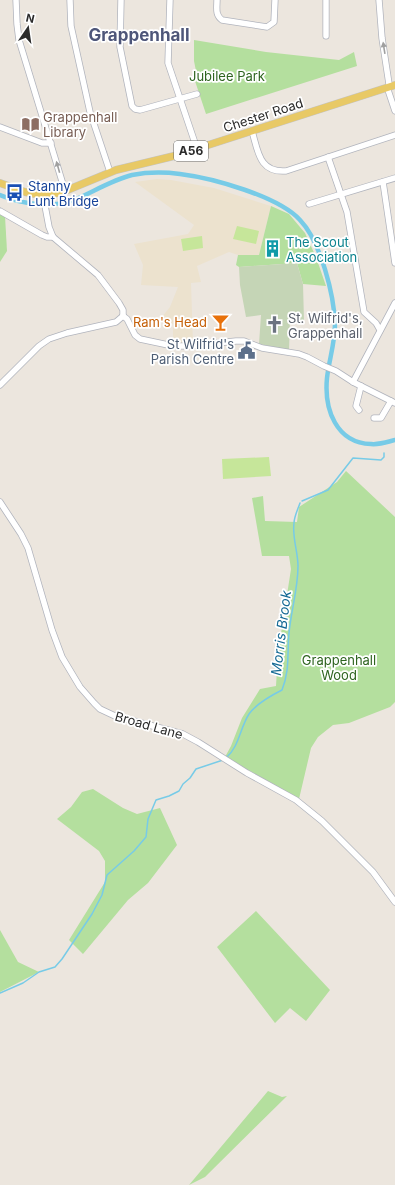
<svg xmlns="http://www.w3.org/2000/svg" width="395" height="1185" viewBox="0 0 395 1185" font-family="Inter,sans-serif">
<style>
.education{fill:#ece2ce}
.green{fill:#b4df9e}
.cemetery{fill:#c5d5b6}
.pitch{fill:#c6e69a}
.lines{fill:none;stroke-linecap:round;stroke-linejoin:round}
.stream{stroke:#77cbe7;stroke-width:1.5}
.canal{stroke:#77cbe7;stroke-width:4.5}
.minor-casing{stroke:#b1b4bd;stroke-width:7}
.major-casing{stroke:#c4c4c4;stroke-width:8}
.minor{stroke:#fff;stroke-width:5.5}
.major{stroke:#e8c966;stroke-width:7}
.oneway{fill:#a0a0a0}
.labels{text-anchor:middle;stroke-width:3.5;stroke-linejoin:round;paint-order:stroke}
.shield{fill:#fff;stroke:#6b6b6b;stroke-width:1}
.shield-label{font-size:12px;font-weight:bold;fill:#2b2b2b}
.park-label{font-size:13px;fill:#2e641f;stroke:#fff}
.street-label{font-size:13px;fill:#2b2b2b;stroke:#fff}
.education-label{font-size:13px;fill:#785e54;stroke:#fff;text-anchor:start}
.transit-label{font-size:13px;fill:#164399;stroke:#fff;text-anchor:start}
.culture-label{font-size:13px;fill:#0d838f;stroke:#fff;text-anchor:start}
.worship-label{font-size:13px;fill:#5b616d;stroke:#fff;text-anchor:start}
.food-label{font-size:13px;fill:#c56008;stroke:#fff;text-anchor:end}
.service-label{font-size:13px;fill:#4e5e75;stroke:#fff;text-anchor:end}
.water-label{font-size:14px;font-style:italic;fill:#156a94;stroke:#fff}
.district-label{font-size:17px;font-weight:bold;fill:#4e5679;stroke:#fff}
</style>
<rect width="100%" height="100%" fill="#ece6de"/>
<polygon class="education" points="157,179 171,180 214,188 271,206 259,255 238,255 229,252 197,266 201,282 191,283 193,344 173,344 173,324 161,318 170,307 178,287 141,285 143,265 134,244 188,234 194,225 135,182"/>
<g class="green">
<polygon points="194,40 266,52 339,60 354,52 357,66 206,114 193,75 196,71 194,61"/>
<polygon points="271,206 289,214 305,233 316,257 326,286 303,284 297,263 239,267 236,265 238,255 259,255"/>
<polygon points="0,213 5,216 7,251 0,262"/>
<polygon points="346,471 395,517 395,702 390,707 349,723 333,725 318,737 311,748 299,799 225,757 231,746 242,718 260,689 276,686 278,653 291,569 289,556 262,556 252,498 263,496 265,521 297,522 299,507 337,482"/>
<polygon points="93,789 123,808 137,814 160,808 177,845 148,883 128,900 83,954 69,940 105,882 105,861 99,851 57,819 71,807 82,792"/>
<polygon points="256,911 330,990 306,1021 290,1008 275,1023 217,947"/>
<polygon points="0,930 18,962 39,972 0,992"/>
<polygon points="268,1091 282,1097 287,1096 205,1177 189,1185"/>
</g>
<polygon class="cemetery" points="297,263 303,284 304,321 290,319 289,350 259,344 261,315 246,317 240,285 239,267"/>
<g class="pitch">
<polygon points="237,226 259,231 256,244 233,239"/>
<polygon points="202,236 203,248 183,251 181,239"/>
<polygon points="269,457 271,476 223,479 222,459"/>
</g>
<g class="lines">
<g class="stream">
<polyline points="302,501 328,490 353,458 381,460 384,457 384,453"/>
<path d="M226,758C239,747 240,728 249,714C257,703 270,696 282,690C290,670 287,654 289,633C291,611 298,589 298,566C298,552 292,537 294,523C294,517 298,509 300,503"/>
<polyline points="0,993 23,983 39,972 55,967 62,959 92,914 102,895 107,875 134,851 146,837 148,819 156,800 169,796 179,791 183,784 190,778 196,769 223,760"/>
</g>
<path class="canal" d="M0,195C21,204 52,208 74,200C93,192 112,180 132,175C148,172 164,172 180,174C212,178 278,196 300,220C321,242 334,295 335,324C335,343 329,360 327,378C324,409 336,443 371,444C379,445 387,442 395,440"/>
<defs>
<g id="minor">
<polyline points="16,0 17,24 19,40 65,191"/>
<polyline points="70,0 71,26 90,112 110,172"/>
<polyline points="121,0 120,47 132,106 135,109 140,110 197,94"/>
<polyline points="170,0 168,63 197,149"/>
<path d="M217,0C217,8 215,15 222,20L267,27L274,22L275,0"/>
<polyline points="326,0 326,36"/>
<polyline points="379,0 382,38 389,84 388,90 395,111"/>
<polyline points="0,127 42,143 51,143"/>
<path d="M252,131C258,151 259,173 286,171L395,135"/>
<polyline points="328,157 347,212 364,312 376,323 380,330"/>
<polyline points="383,182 395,263"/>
<polyline points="43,195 49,227 53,237 98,275 119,303 123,310 123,316"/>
<polyline points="309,204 395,178"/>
<polyline points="0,211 42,235 47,237 53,237"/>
<polyline points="123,316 127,319 135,335 140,339 173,346 189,346 236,341 244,341 262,348 299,354 307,357 324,366 336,371 353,382 395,403"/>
<polyline points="353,382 395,303"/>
<polyline points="0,385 39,346 49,339 67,333 116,322 123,316"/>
<polyline points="359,410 356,406 361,386"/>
<polyline points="374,418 381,418 391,401"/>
<polyline points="0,502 21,534 28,548 52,630 62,657 80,687 94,703 100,709 115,716 183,734 198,742 247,773 296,800 322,821 373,872 395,902"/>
</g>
<polyline id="major" points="0,183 25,192 40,195 49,195 65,191 116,170 174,156 395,85"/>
</defs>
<use href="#minor" class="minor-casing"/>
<use href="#major" class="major-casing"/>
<use href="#minor" class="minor"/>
<use href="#major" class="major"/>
</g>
<defs><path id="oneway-solid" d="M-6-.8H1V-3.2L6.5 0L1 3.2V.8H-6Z"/></defs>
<g class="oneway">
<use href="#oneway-solid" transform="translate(384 48) rotate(-99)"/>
<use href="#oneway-solid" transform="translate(58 167) rotate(-106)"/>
</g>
<defs>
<symbol id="library-bare" viewBox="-9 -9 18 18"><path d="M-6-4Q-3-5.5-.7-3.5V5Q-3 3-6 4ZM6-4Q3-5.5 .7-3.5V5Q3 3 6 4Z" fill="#8d6e63" stroke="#fff" stroke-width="2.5" paint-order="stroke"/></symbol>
<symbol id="bus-bare" viewBox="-9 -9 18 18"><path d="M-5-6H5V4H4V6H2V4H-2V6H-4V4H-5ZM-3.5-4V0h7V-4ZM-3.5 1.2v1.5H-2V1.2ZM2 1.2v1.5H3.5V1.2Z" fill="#1a4fb4" stroke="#fff" stroke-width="2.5" paint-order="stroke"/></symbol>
<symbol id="building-bare" viewBox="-9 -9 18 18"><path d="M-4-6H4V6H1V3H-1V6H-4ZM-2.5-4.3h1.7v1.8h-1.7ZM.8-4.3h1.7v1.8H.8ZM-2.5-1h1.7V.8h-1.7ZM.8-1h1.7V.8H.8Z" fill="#0f9aa8" stroke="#fff" stroke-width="2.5" paint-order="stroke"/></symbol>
<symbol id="bar-bare" viewBox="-9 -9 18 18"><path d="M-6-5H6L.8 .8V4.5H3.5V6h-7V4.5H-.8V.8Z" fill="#e8710a" stroke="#fff" stroke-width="2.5" paint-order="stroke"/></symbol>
<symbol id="church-bare" viewBox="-9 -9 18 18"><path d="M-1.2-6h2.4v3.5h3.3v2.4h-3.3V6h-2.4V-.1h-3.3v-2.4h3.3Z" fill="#6b7280" stroke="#fff" stroke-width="2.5" paint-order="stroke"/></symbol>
<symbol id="civic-bare" viewBox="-9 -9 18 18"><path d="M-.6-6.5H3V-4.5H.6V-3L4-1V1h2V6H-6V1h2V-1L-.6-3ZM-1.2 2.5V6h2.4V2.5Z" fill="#5c6f8a" stroke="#fff" stroke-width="2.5" paint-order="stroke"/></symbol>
</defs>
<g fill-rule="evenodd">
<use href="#library-bare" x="18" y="112" width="25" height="25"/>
<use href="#bus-bare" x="2" y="180" width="25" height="25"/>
<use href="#building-bare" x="260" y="236" width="25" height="25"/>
<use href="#bar-bare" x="208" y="310" width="25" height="25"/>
<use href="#church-bare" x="262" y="312" width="25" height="25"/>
<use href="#civic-bare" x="234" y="338" width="25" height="25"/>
</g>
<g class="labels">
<rect class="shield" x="174" y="141" width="34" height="20" rx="3"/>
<g class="shield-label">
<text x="191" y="155">A56</text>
</g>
<g class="park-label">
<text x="227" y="81">Jubilee Park</text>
<text x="339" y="665">Grappenhall<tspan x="339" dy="15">Wood</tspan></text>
</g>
<g class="street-label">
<text transform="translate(263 115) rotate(-18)" y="5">Chester Road</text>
<text transform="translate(149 725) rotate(16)" y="5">Broad Lane</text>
</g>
<g class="education-label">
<text x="43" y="122">Grappenhall<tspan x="43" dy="15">Library</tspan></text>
</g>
<g class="transit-label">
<text x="28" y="191">Stanny<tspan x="28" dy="15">Lunt Bridge</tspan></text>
</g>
<g class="culture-label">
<text x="286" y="247">The Scout<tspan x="286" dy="15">Association</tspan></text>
</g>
<g class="worship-label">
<text x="288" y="323">St. Wilfrid's,<tspan x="288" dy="15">Grappenhall</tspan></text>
</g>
<g class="food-label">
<text x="207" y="327">Ram's Head</text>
</g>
<g class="service-label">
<text x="234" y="349">St Wilfrid's<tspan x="234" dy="15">Parish Centre</tspan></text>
</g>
<g class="water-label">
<text transform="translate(281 633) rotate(-83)" y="5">Morris Brook</text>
</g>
<g class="district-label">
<text x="139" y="41">Grappenhall</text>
</g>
</g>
<g transform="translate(28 28) rotate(13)" stroke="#ffffff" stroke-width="3" paint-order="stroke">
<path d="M0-3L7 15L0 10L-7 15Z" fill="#2b2b2b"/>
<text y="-6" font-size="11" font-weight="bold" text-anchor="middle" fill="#2b2b2b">N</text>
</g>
</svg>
